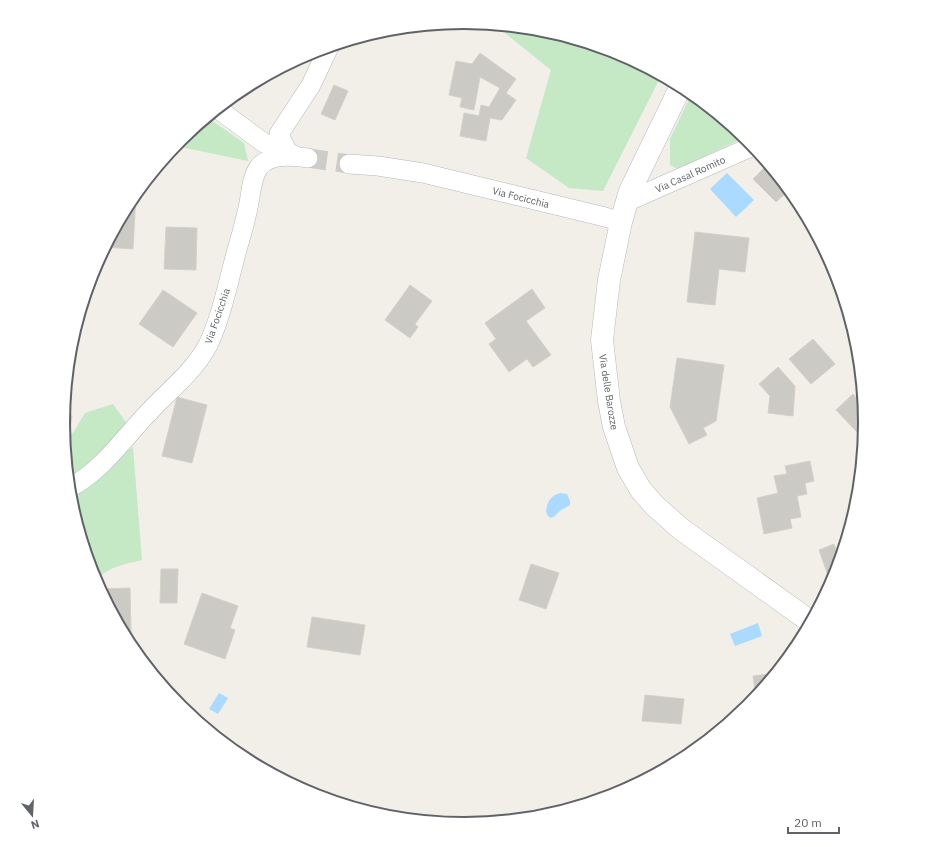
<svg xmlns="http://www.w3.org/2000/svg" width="928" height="847" viewBox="0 0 928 847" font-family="'IBM Plex Sans',sans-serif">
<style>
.green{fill:#c5e8c5}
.water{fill:#aadaff}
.building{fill:#cccac5;stroke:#d6d1c6}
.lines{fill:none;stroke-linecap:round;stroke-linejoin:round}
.minor-tunnel{stroke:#ccccc8;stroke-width:19;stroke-dasharray:19 10;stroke-linecap:butt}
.minor-casing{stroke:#b5b8bc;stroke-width:20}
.secondary-casing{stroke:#b6babf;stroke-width:23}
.minor{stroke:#fff;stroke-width:19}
.secondary{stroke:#fff;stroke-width:22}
.labels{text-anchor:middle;stroke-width:3;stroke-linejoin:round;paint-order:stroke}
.street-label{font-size:10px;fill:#5f6368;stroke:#fff}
.rim{fill:none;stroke:#5f6368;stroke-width:2}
</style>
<rect width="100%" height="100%" fill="#f1efe8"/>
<g class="green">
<polygon points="495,25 543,30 618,53 661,76 603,191 569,188 526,158 551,70"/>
<polygon points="692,93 745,137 678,169 670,165 670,139"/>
<polygon points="207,117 244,143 248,161 181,147 173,148 180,139"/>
<polygon points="113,404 127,424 90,466 68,478 64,437 73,433 85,413"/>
<path d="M133,447L142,560C126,564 105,567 96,582L93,577L70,502L69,494Z"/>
</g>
<g class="water">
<polygon points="727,173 754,200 736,217 710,189"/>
<path d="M560,493L567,494L570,501V505C567,507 564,508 561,510C556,514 551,524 546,512C547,502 550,496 560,493Z"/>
<polygon points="758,623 762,636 735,646 730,634"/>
<polygon points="219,693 228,698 218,714 209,709"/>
</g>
<g class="building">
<polygon points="480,53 516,79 506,93 516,100 502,120 490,118 486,141 460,136 464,113 479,116 481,105 489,107 500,88 480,77 474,110 460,107 462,98 449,95 456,61 472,64"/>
<polygon points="334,85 348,91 335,120 321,114"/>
<polygon points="768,164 789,190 776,202 753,179"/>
<polygon points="136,194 133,249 105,247 130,200"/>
<polygon points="166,227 197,228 196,270 164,269"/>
<polygon points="695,232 749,238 745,272 719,269 715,305 687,302"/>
<polygon points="410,285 432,301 415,324 418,327 410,338 385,320"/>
<polygon points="532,289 545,308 526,321 551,355 533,367 527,359 509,372 489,344 496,339 485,323"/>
<polygon points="163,290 197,313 173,347 139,324"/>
<polygon points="813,339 835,364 811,384 789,359"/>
<polygon points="677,358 724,365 716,421 703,428 707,435 689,444 670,407"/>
<polygon points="778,367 795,386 793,416 768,413 770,396 759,384"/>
<polygon points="853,394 858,400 863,396 865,428 863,426 857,432 836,410"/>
<polygon points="177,397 207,405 192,463 162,456"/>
<polygon points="63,414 72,416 70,429 63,428"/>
<polygon points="810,461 814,481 805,483 807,494 797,496 801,517 790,519 792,528 764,534 757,498 778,493 774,476 787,474 785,466"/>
<polygon points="834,544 839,558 841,558 835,577 831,584 819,550"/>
<polygon points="531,564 559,573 546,609 519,600"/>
<polygon points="161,569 178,569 177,603 160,603"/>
<polygon points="130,588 131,633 123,633 99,589"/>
<polygon points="202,593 238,606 230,628 235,630 225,659 184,644"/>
<polygon points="312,617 365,625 360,655 307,647"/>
<polygon points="776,673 756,698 753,676"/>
<polygon points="645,695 684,699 681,724 642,721"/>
</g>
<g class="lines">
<polyline class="minor-tunnel" points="308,158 349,164"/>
<defs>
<g id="minor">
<polyline points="218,109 264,143 294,155"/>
<polyline points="288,153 279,134 311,85 329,47"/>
<polyline points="349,164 378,166 423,173 605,217 621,222"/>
<polyline points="626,202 753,146"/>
<path d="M69,488C102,471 123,439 148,413C168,391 193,373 208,345C222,316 229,278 238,246C242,234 245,221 248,208C251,195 251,178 259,167C271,153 292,156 308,158"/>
</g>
<polyline id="secondary" points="681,86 630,191 621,222 609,280 602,340 609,401 614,427 628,468 641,490 654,505 681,529 811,622"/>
</defs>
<use href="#minor" class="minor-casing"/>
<use href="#secondary" class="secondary-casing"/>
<use href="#minor" class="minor"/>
<use href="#secondary" class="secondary"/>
</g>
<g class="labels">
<g class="street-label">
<text transform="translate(690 174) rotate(-24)" y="4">Via Casal Romito</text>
<text transform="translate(521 197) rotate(14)" y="4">Via Focicchia</text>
<text transform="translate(217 316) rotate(-71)" y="4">Via Focicchia</text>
<text transform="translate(609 392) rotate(81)" y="4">Via delle Barozze</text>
</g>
</g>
<path d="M0 0H928V847H0ZM70 423a394 394 0 1 1 788 0a394 394 0 1 1-788 0Z" fill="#fff" fill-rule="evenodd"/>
<path class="rim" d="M70 423a394 394 0 1 1 788 0a394 394 0 1 1-788 0Z"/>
<g transform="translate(32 815) rotate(162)" stroke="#ffffff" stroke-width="3" paint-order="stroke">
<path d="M0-3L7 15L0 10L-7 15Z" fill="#5f6368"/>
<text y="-6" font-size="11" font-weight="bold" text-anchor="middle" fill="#5f6368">N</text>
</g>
<path d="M788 827v6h51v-6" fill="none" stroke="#5f6368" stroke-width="2"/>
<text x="794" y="827" font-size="12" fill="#5f6368" stroke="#ffffff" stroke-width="3" paint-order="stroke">20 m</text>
</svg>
